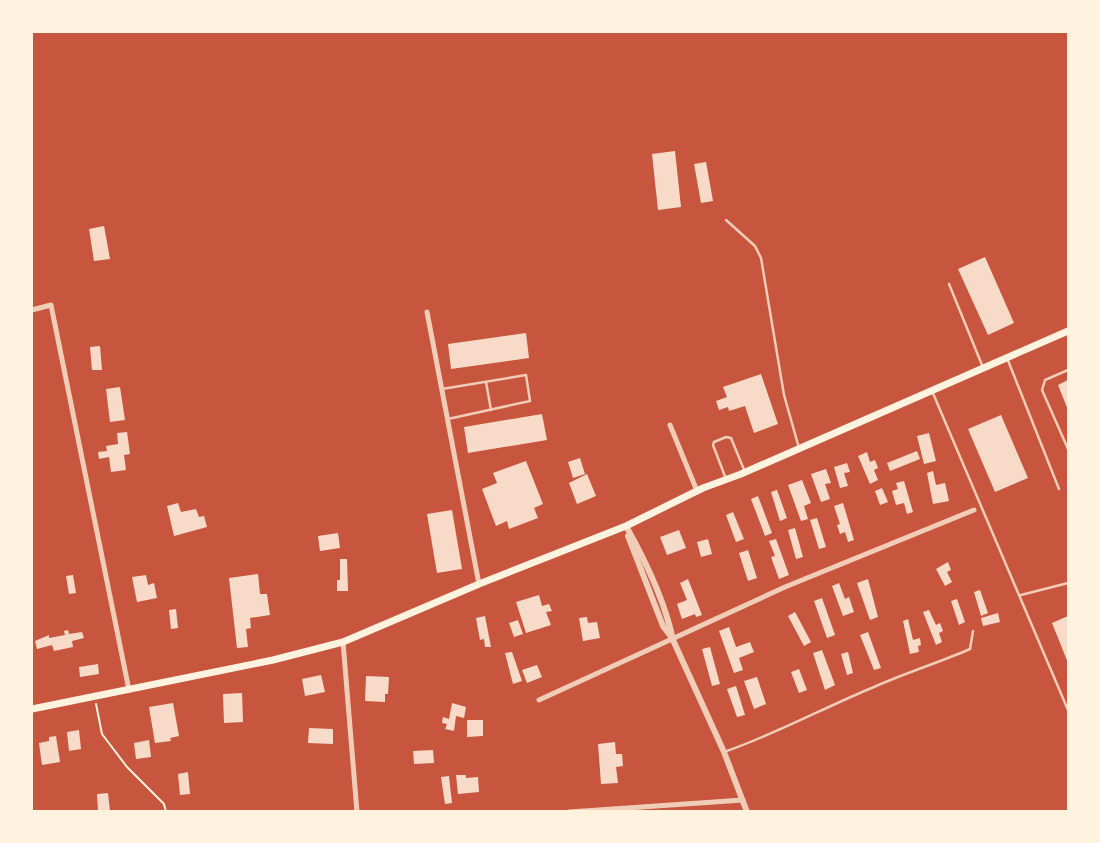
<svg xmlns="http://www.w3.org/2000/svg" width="1100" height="843" viewBox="0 0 1100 843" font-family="'Open Sans',sans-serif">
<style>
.building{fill:#f7dbc8}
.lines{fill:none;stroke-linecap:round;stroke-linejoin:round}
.path{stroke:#fff3e0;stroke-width:2}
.service{stroke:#f1ccb7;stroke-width:2.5}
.minor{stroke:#f1ccb7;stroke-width:5}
.tertiary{stroke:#f1ccb7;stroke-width:6}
.secondary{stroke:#fff3e0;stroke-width:7}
</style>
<rect width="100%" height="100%" fill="#c8553d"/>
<g class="building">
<polygon points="675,151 681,207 658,210 652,154"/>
<polygon points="706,162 713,201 701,203 694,164"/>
<polygon points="104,226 110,259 94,261 89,229"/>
<polygon points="985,257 1014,323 988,335 958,269"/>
<polygon points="526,333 529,358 451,369 448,344"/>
<polygon points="100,346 102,370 92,370 90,347"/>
<polygon points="761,374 778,424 754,433 745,406 729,411 728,407 719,410 716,401 727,397 723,387"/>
<polygon points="1068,380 1068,410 1058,385"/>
<polygon points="120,387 125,420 110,422 106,389"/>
<polygon points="542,414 547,440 468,453 464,427"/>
<polygon points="1001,415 1028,478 995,492 968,429"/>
<polygon points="127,432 130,454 124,455 126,470 111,472 109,457 99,459 98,452 107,451 106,446 118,444 117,433"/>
<polygon points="929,433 936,461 924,464 917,436"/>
<polygon points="917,451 920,459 890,471 887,463"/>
<polygon points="867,452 870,462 875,460 878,468 874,470 878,480 870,484 858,456"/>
<polygon points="580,458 585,474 573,478 568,462"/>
<polygon points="526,461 543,504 534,508 538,518 509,529 507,521 496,526 482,489 497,483 493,473"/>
<polygon points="847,463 850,472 844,473 848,486 840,488 834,467"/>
<polygon points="826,469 831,483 825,484 830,499 821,502 811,474"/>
<polygon points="933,471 936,485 945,483 949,501 933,504 927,473"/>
<polygon points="587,474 596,496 577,504 569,483"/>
<polygon points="802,480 811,503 804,506 808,519 801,521 788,485"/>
<polygon points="904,481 913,512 907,514 904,503 896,505 892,491 898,489 896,483"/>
<polygon points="882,488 888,502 880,505 875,491"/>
<polygon points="777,490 787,518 780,521 771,492"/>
<polygon points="758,496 772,533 765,536 751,499"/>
<polygon points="178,503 181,512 196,509 199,517 204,516 207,527 174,536 167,506"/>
<polygon points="843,503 854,540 848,542 845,532 840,534 837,525 840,524 834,506"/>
<polygon points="452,510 462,569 437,573 427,514"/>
<polygon points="733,512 744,539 736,542 726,515"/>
<polygon points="817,518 826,547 819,549 810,520"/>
<polygon points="795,528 803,557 796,559 788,530"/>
<polygon points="679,530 686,548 667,555 660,537"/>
<polygon points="338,533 340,548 320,551 318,536"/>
<polygon points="708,539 712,554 701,557 697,542"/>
<polygon points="776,539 789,575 779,579 771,557 775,556 769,541"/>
<polygon points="748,550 757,578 748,581 739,553"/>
<polygon points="340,559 347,559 348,591 337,591 337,580 340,580"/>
<polygon points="948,562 951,570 947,572 952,582 945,586 936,569"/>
<polygon points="258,574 260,594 267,594 270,615 250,618 251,628 246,629 248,647 237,648 229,578"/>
<polygon points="73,575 76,593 69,594 66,576"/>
<polygon points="146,575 148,585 154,583 157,598 137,602 132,577"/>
<polygon points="688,579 702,615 696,617 695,614 682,619 677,604 687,600 680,583"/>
<polygon points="868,579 878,617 870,620 857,583"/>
<polygon points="839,583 845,599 849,597 854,612 843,616 832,586"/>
<polygon points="980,590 988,613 981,616 974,592"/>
<polygon points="539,595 542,606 549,604 552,611 546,612 551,625 526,633 516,602"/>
<polygon points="822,598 835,635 827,638 814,601"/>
<polygon points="957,599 965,622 959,625 951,601"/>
<polygon points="176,609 178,628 171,629 169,610"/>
<polygon points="929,610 936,625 940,623 943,631 939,633 942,642 936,645 923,612"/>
<polygon points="795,612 811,642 804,646 788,616"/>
<polygon points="998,613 1000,622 983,626 981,618"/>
<polygon points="485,616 491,647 485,647 484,639 480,640 476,618"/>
<polygon points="1068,616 1068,663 1052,623"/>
<polygon points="587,617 588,623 597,622 600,638 583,641 579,618"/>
<polygon points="908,619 913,640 920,638 921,645 918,646 919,652 910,654 903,621"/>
<polygon points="518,620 523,634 514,637 509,623"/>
<polygon points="729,627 736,647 750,642 754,652 739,658 743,670 734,673 719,631"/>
<polygon points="68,630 69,634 82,632 84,638 72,641 73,647 54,651 52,645 37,649 35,641 49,635 49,638 65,635 64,631"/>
<polygon points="868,632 881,668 874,670 860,635"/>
<polygon points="710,647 720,684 712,686 702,649"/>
<polygon points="822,650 835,685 825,690 813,653"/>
<polygon points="512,652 522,681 513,684 505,653"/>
<polygon points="848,652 853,673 847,675 841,654"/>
<polygon points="98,664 99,674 80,677 79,667"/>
<polygon points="537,665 542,677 527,683 522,670"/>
<polygon points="799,669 807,690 799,693 791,672"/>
<polygon points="321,675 325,692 305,696 302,679"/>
<polygon points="366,676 389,677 388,694 385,694 385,702 365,701"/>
<polygon points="757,677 766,704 754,709 744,681"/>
<polygon points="736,686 745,715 737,717 727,689"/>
<polygon points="242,693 243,722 224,723 223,694"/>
<polygon points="173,703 179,736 170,738 171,741 155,743 149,707"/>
<polygon points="452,703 466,707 464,718 456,716 454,731 445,729 447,724 442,723 443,717 449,719"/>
<polygon points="467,720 483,720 483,736 467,737"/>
<polygon points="309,728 333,729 333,744 308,743"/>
<polygon points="79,730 81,749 69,751 67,732"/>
<polygon points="56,736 60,762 42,765 39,743 49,741 49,737"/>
<polygon points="149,740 151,757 136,759 134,743"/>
<polygon points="615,742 616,754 622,754 623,766 616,767 618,783 601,784 598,744"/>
<polygon points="433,750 434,763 414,764 413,751"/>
<polygon points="188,772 190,794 180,795 178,774"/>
<polygon points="456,775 466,775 466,778 478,777 479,792 458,794"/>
<polygon points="449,776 452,803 445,804 441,777"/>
<polygon points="108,793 110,811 98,812 97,794"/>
</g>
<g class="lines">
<polyline class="path" points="96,704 102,734 127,767 164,804 166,812"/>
<g class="service">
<polyline points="726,220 755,246 761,258 784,395 799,448"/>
<polyline points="949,284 982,365"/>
<polyline points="1007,358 1059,489"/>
<polyline points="1068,370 1045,380 1042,390 1068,449"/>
<polyline points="486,382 491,410"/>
<polyline points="442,389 526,375 530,401 448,419"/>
<polyline points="932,391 1068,710"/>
<polyline points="726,479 713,445 714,442 726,437 731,438 745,472"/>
<polyline points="1021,595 1068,583"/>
<path d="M724,752C776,734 823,708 874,687C905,673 938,663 970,649L973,631"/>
</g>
<g class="minor">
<polyline points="32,310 51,305 129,690"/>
<polyline points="427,312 479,584"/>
<polyline points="670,425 697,491"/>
<polyline points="343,642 357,812"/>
<polyline points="539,700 785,587 974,510"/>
<polyline points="569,812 743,800"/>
</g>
<g class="tertiary">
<path d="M626,526C645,560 665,601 673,640L724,752L747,812"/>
<polyline points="628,536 663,626 672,638"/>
</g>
<polyline class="secondary" points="32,709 273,660 343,642 479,584 626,526 703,488 741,474 1068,331"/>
</g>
<rect width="1100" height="843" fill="none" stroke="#fff3e0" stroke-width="66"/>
</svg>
